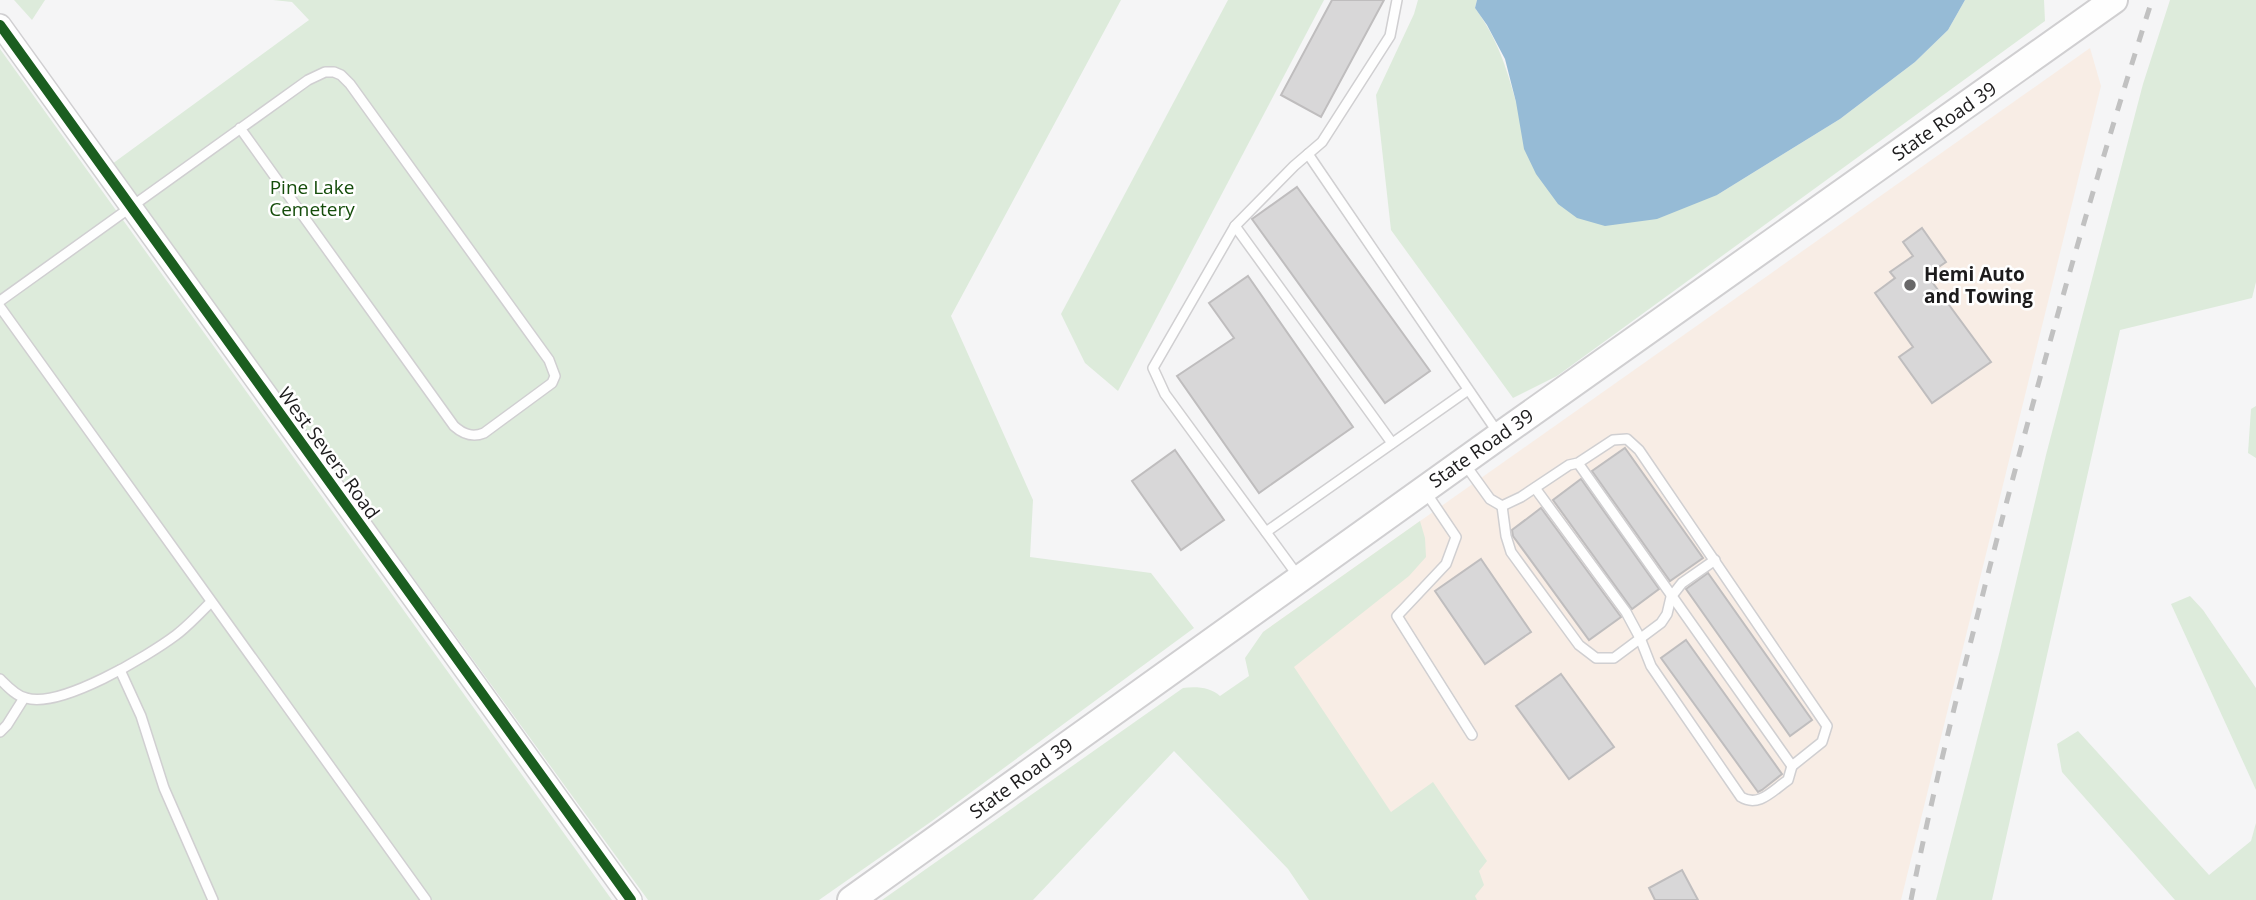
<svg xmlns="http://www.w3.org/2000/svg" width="2256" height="900" viewBox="0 0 2256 900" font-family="'Open Sans',sans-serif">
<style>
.industrial{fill:#f8ede5}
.green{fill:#ddebdb}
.water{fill:#96bbd6}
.building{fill:#d8d7d8;stroke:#bfbdbe;stroke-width:2}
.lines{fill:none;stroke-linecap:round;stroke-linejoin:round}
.service-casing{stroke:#d0cfd1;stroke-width:12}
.tertiary-casing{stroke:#d0cfd1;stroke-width:24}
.primary-casing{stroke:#d0cfd1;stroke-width:30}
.service{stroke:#fefefe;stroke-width:9}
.tertiary{stroke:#fefefe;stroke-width:21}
.primary{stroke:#fefefe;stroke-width:26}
.rail{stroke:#c1c1c1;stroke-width:5;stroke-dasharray:12 12;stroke-linecap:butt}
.cycleway-casing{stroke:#fff;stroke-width:15}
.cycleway{stroke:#1b5e20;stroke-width:10}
.poi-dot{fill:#686768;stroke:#fff;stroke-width:2.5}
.labels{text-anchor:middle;stroke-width:5;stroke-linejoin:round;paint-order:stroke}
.street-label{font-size:19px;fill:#1c1b1c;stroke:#fff}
.park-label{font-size:19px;fill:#154d0b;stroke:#fff}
.poi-label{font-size:19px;font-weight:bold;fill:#1c1b1c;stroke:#fff;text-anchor:start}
</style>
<rect width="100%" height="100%" fill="#f5f5f6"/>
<polygon class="industrial" points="2090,48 2101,86 1901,900 1442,900 1263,632"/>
<g class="green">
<polygon points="14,0 45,0 32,20"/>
<polygon points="273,0 1121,0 951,316 1033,500 1030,557 1151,573 1194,628 932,821 819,900 648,900 112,164 309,20 292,2"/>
<polygon points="1228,0 1324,0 1118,391 1085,363 1061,314"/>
<path d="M1418,0H1477L1475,8C1497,38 1506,66 1516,102L1717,195L1840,119L1915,62L1948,30L1965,0H2044L2045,21L1557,376L1513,398L1391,230L1376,95L1414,14Z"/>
<polygon points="2170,0 2256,0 2256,282 2252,298 2120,330 1992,900 1936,900 2000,650 2046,455 2143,84"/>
<polygon points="0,49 612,900 0,900"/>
<polygon points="2256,406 2256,458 2248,453 2251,409"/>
<path d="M1420,521L1425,538L1426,557L1409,576L1294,667L1391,812L1433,782L1487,861L1479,871L1484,885L1475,896L1477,900H1309L1288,869L1174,751L1033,900H882L1183,688C1195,686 1211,687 1220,696L1249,676L1245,658L1263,632Z"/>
<polygon points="2190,596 2203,610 2256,688 2256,790 2171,604"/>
<polygon points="2078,731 2209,875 2251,841 2256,823 2256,900 2175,900 2062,772 2057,744"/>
</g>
<polygon class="water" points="1477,0 1965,0 1948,30 1915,62 1840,119 1717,195 1657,219 1605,226 1577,218 1558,204 1536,174 1524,149 1516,102 1505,59 1487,25 1475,8"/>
<g class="building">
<polygon points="1332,0 1384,0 1321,117 1281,95"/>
<polygon points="1297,187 1430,371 1385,403 1252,219"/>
<polygon points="1922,228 1946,262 1927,275 1991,362 1932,403 1899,357 1913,347 1875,293 1895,278 1890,272 1913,256 1903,242"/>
<polygon points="1248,276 1353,427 1259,493 1177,376 1234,338 1209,303"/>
<polygon points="1625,448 1703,558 1670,581 1592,471"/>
<polygon points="1175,450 1224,520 1181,550 1132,481"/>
<polygon points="1581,479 1659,589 1632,609 1553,500"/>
<polygon points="1541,508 1621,617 1589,640 1513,536 1512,530"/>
<polygon points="1481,559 1531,632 1485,664 1435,591"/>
<polygon points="1708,573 1812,720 1790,736 1686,589"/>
<polygon points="1686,640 1782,774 1762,790 1758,792 1661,658"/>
<polygon points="1561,674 1614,747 1569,779 1516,706"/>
<polygon points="1682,870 1698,900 1655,900 1649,888"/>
</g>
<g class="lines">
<defs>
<g id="service">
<polyline points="1308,154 1498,433"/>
<polyline points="1235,226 1392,443"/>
<path d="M0,301L308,80L325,72H334L341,75L350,84L549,360L555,376L552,383L484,433C472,438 463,434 454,426L240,128"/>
<polyline points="0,307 426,900"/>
<polyline points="1464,463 1490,499 1502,506 1521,497 1569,465 1578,463 1792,766 1822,742 1827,726 1639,450 1627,439 1613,440 1578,463"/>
<path d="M1535,488L1626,612L1640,638L1651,666L1741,797C1759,808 1773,790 1788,780L1792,766"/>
<polyline points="1425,491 1456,537 1446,564 1397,616 1472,735"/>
<polyline points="1502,506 1506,536 1511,552 1579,645 1596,658 1614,658 1661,623 1667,614 1671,597 1682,583 1715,560"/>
<polyline points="1266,532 1468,390"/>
<polyline points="1298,576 1165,394 1153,368 1235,226 1294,166 1322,142 1390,36 1397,0"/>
<polyline points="120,670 141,716 164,788 213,900"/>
<path d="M0,679C7,686 16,696 26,698C60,709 148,656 176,635C188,626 200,613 211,602"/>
<polyline points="0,732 7,725 24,698"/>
</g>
<polyline id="tertiary" points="0,25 631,900"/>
<polyline id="primary" points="851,900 1499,436 2114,0"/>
</defs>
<use href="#service" class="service-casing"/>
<use href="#tertiary" class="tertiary-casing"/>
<use href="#primary" class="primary-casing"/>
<use href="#service" class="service"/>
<use href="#tertiary" class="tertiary"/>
<use href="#primary" class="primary"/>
<path class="rail" d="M1911,900C1933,789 1961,680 1989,570C2038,379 2092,188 2152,0"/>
<defs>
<polyline id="cycleway" points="0,25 631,900"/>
</defs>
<use href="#cycleway" class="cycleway-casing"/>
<use href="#cycleway" class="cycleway"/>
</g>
<circle class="poi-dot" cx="1910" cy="285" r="7"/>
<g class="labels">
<g class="street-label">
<text transform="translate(1944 121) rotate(-35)" y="7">State Road 39</text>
<text transform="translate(1481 448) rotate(-35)" y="7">State Road 39</text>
<text transform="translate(329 453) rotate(54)" y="7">West Severs Road</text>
<text transform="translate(1021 778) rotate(-36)" y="7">State Road 39</text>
</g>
<g class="park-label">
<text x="312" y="194">Pine Lake<tspan x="312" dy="22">Cemetery</tspan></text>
</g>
<g class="poi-label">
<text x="1924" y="281">Hemi Auto<tspan x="1924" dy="22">and Towing</tspan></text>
</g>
</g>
</svg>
